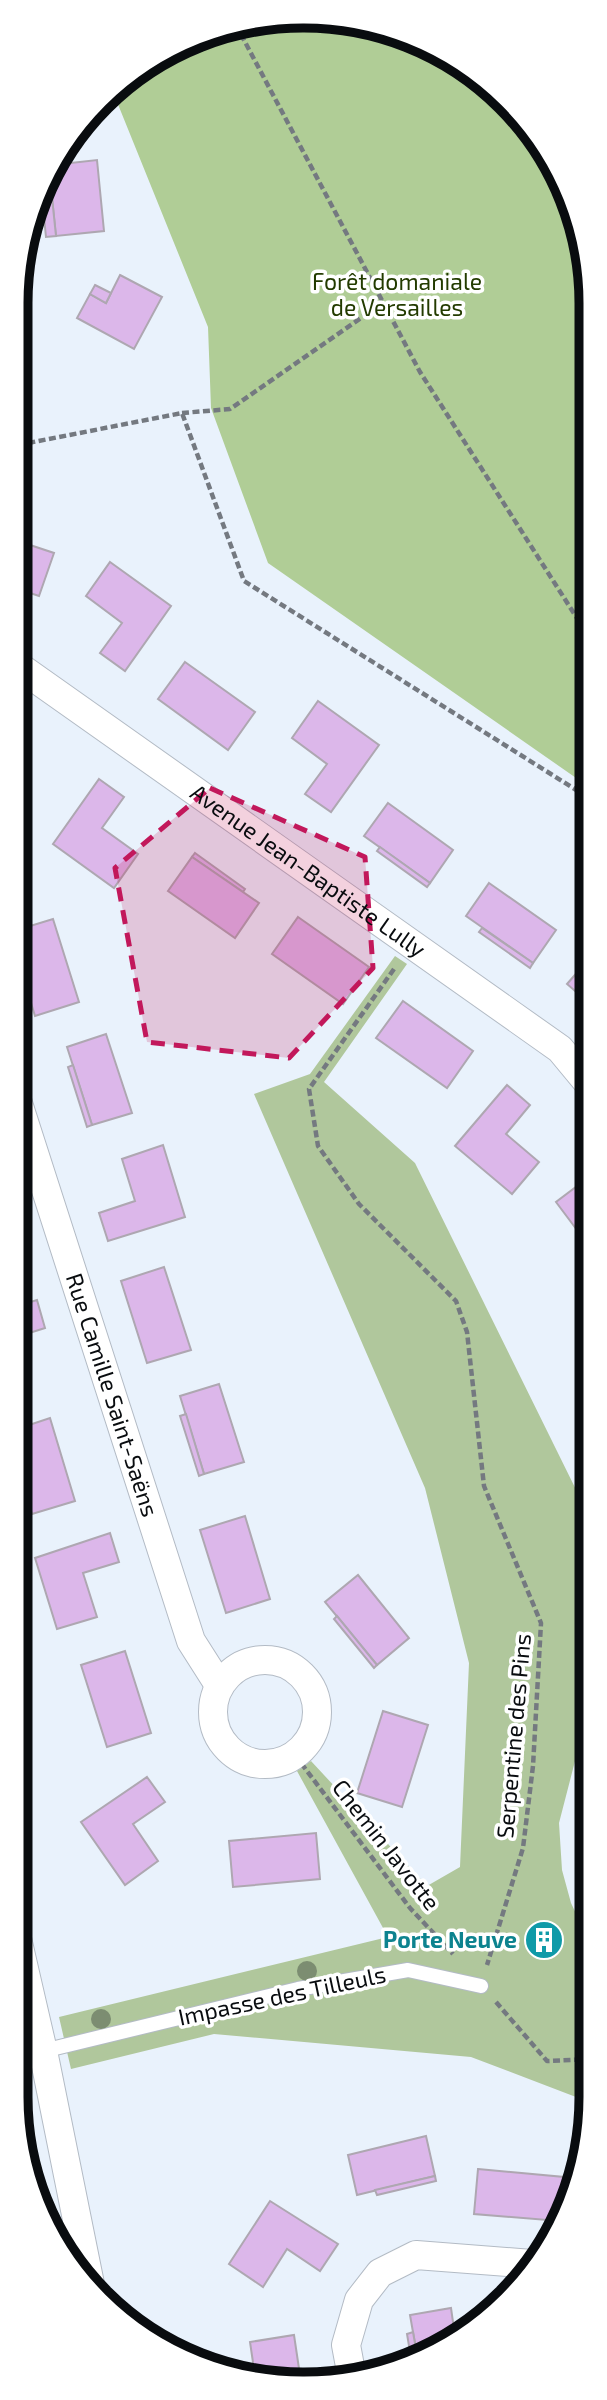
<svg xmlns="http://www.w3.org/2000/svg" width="607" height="2400" viewBox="0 0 607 2400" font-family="'Exo 2',sans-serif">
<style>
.green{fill:#b0c79c}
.forest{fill:#b0cd96}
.building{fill:#dcb7ea;stroke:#aea7b1;stroke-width:2}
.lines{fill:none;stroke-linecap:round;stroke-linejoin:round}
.lane-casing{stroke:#b3bbc5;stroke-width:16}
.street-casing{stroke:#b3bbc5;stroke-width:30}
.path{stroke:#747980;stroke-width:4.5;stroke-dasharray:7 3.5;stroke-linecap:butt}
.lane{stroke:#fff;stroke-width:14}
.street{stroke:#fff;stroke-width:28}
.tree{fill:#7c8d71}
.marked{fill:#c2185b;fill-opacity:0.2;stroke:#c2185b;stroke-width:5;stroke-dasharray:14 9;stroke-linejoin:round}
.labels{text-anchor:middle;stroke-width:7;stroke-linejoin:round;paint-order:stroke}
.park-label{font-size:23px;fill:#233b00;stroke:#fff}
.street-label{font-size:23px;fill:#090c0f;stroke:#fff}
.culture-label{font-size:23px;font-weight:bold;fill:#0d838f;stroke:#fff;text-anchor:end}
.rim{fill:none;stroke:#090c0f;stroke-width:9}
</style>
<rect width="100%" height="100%" fill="#e9f2fc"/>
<polygon class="green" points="395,956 407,964 324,1082 415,1163 589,1516 589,1707 559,1823 562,1870 571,1903 589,1941 589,2102 471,2057 214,2034 71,2069 59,2017 388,1937 297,1771 311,1761 427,1886 460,1867 469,1663 425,1488 254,1094 310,1074"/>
<polygon class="forest" points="341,18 431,46 507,100 562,177 589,266 589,787 268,563 211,408 208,327 113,92 129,75 229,25"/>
<g class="building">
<polygon points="97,160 104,231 56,236 51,188 44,189 53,165"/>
<polygon points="51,188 56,236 46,237 42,197 44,189"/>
<polygon points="120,275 162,297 134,349 77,318 90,294 106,303"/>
<polygon points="95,285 111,293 106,303 90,294"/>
<polygon points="18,330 22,330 27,377 18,378"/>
<polygon points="18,541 54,553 39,596 18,589"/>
<polygon points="110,562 171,606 125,671 100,653 122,623 86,596"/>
<polygon points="185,662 255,712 228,750 158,699"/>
<polygon points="318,701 379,745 331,812 305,794 327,764 292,738"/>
<polygon points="99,779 124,797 102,828 138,854 114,888 53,844"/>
<polygon points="388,803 453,850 430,883 364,836"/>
<polygon points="380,847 430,883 427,887 377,851"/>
<polygon points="195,853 245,889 243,892 192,857"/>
<polygon points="192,857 259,903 235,938 168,891"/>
<polygon points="489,883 556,930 533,963 466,916"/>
<polygon points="298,917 369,967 343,1004 272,954"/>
<polygon points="53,919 79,1002 35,1016 17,957 17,930"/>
<polygon points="482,928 533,963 530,968 479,932"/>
<polygon points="589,959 589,1003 567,984"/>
<polygon points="403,1001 473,1051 447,1088 376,1038"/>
<polygon points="106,1034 132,1113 92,1125 67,1047"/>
<polygon points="73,1065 92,1125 87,1127 68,1067"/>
<polygon points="507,1085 530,1105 506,1134 539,1162 512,1194 455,1146"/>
<polygon points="163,1145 185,1217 108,1241 99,1213 135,1201 122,1159"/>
<polygon points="589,1177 589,1246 556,1202"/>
<polygon points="164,1267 191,1350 147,1363 121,1281"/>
<polygon points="37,1300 45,1328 17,1337 17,1306"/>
<polygon points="219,1384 244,1462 204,1474 180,1396"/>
<polygon points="186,1414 204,1474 199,1476 180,1416"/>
<polygon points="50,1418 75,1501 32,1514 17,1465 17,1429"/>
<polygon points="245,1516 270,1599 226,1613 200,1530"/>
<polygon points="110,1533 119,1562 83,1573 97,1617 57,1629 35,1558"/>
<polygon points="358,1575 409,1638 377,1665 325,1602"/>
<polygon points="337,1616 377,1665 374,1668 334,1619"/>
<polygon points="125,1651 151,1733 107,1747 81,1665"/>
<polygon points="383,1711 428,1725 402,1807 357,1793"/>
<polygon points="147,1777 165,1802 133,1824 158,1861 125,1885 81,1822"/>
<polygon points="316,1833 320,1879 233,1887 229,1841"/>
<polygon points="550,1928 557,1943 539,1952 531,1937"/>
<polygon points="426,2136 435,2176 357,2195 348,2155"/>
<polygon points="478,2169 564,2177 559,2221 474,2214"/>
<polygon points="435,2176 436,2181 377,2195 375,2190"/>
<polygon points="270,2201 338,2244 320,2271 287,2249 263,2287 229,2264"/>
<polygon points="451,2308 455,2336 417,2355 410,2315"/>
<polygon points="413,2332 417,2355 411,2358 407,2334"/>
<polygon points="294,2335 301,2382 284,2384 255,2376 250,2342"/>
</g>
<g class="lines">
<defs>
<polyline id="lane" points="43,2051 298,1989 408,1970 481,1986"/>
<g id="street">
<path id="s1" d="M18,666L560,1049L589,1084"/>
<path id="s2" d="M17,1100L191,1641L219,1685"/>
<circle cx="265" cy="1712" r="52"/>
<polyline points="16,1934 43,2051 91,2289"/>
<polyline points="352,2377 346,2345 359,2300 380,2273 416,2255 532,2264"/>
</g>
</defs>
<use href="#lane" class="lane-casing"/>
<use href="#street" class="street-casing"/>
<g class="path">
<polyline points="236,25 420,372 589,637"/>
<polyline points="182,413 230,409 384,302"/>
<polyline points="18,445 182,413 244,581 589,798"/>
<polyline points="394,969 309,1089 318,1146 359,1204 456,1301 467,1332 484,1486 541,1623 533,1766 523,1848 487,1965"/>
<polyline points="295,1755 410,1908 453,1954"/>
<polyline points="496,2002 547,2061 589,2059"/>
</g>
<use href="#lane" class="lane"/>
<use href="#street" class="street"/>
</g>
<g class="tree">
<circle cx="307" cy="1971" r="10"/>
<circle cx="101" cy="2019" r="10"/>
</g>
<path class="marked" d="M210,788L365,857L373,968L289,1058L147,1042L115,868Z"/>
<defs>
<symbol id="building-disc" viewBox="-11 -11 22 22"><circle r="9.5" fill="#0f9aa8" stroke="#fff"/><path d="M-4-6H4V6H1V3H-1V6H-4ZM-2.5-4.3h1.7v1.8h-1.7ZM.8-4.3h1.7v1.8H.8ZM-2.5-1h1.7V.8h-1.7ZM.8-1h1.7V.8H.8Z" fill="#fff"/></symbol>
</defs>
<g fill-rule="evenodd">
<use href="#building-disc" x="522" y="1918" width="44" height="44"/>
</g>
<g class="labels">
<g class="park-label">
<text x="397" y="290">Forêt domaniale<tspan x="397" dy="26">de Versailles</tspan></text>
</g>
<g class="street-label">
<text dy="8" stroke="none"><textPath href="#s1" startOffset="355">Avenue Jean-Baptiste Lully</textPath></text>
<text dy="8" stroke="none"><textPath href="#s2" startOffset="310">Rue Camille Saint-Saëns</textPath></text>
<text transform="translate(514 1736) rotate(-85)" y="8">Serpentine des Pins</text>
<text transform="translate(386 1845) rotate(52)" y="8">Chemin Javotte</text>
<text transform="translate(282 1996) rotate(-12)" y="8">Impasse des Tilleuls</text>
</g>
<g class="culture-label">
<text x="517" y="1948">Porte Neuve</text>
</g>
</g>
<path d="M0 0H607V2400H0ZM303 28H304A275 275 0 0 1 579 303V2097A275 275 0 0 1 304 2372H303A275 275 0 0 1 28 2097V303A275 275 0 0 1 303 28Z" fill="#fff" fill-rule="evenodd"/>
<path class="rim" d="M303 28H304A275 275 0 0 1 579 303V2097A275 275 0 0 1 304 2372H303A275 275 0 0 1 28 2097V303A275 275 0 0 1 303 28Z"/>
</svg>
